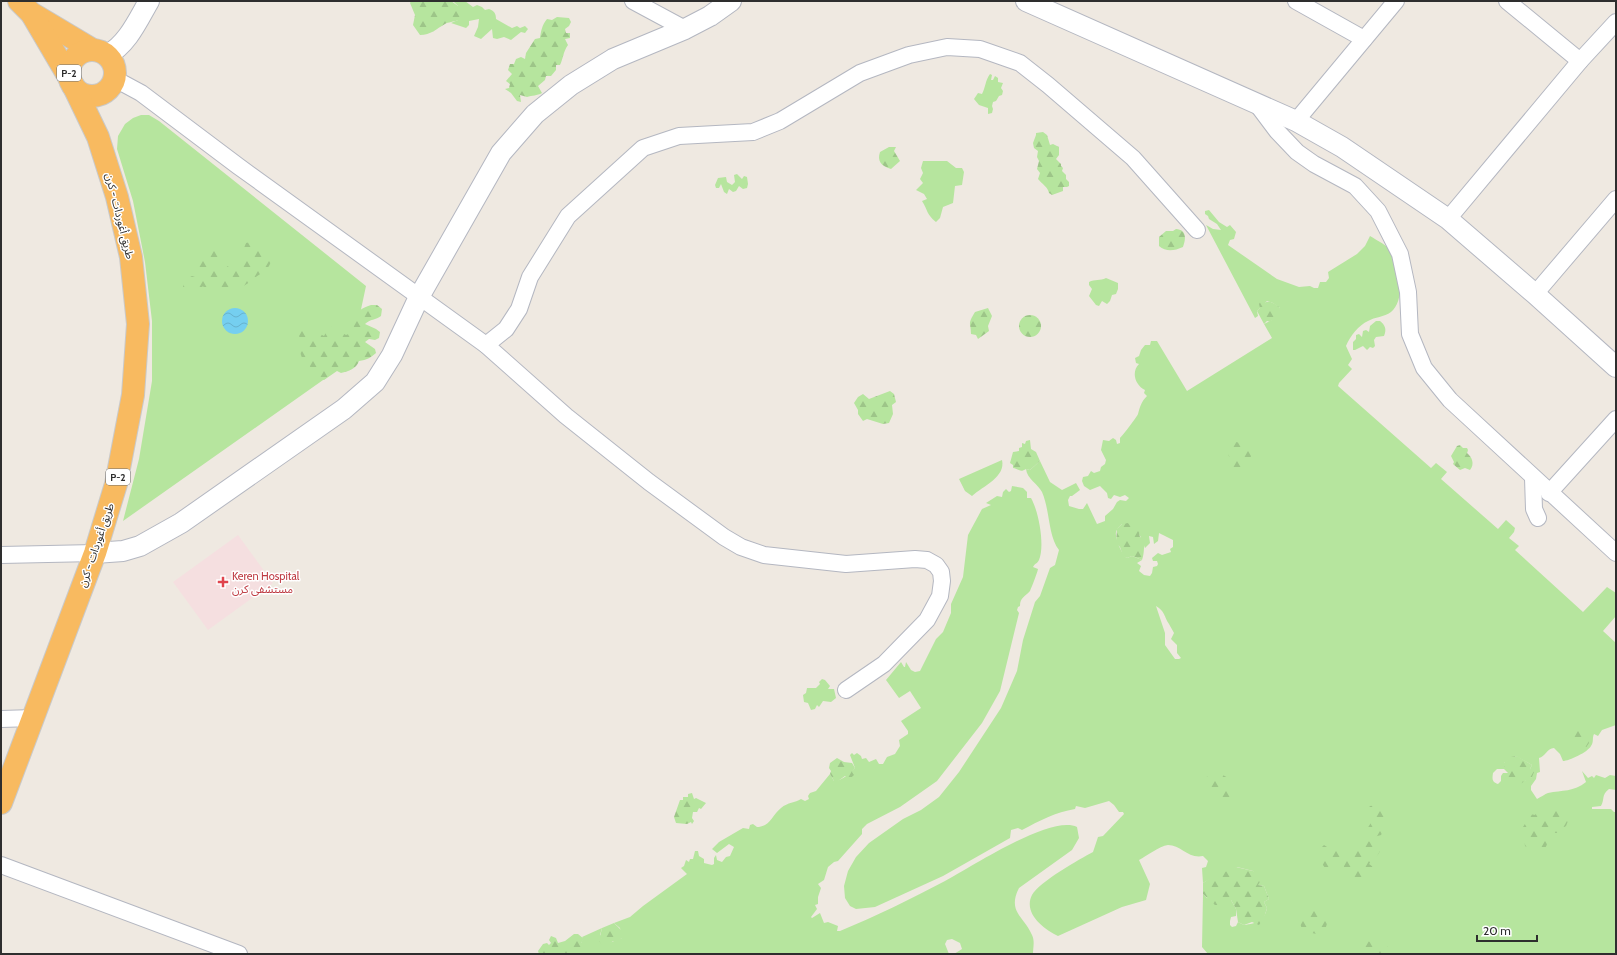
<svg xmlns="http://www.w3.org/2000/svg" width="1617" height="955" viewBox="0 0 1617 955" font-family="Cabin,'Noto Sans Arabic',sans-serif">
<style>
.medical{fill:#f5dfe0}
.green{fill:#b6e59e;fill-rule:evenodd}
.forest{fill:url(#forest-firs)}
.water{fill:url(#water-waves)}
.lines{fill:none;stroke-linecap:round;stroke-linejoin:round}
.minor-casing{stroke:#b4b7c1;stroke-width:18}
.tertiary-casing{stroke:#b4b7c1;stroke-width:22}
.trunk-casing{stroke:#c9c9c9;stroke-width:24}
.minor{stroke:#fff;stroke-width:16}
.tertiary{stroke:#fff;stroke-width:20}
.trunk{stroke:#f8ba60;stroke-width:22}
.health-dot{fill:#e0444e;stroke:#fff;stroke-width:1.5}
.labels{text-anchor:middle;stroke-width:3;stroke-linejoin:round;paint-order:stroke}
.shield{fill:#fff;stroke:#6d6d6d;stroke-width:1}
.shield-label{font-size:10px;font-weight:bold;fill:#2e2e2e}
.street-label{font-size:11px;fill:#2e2e2e;stroke:#fff}
.health-label{font-size:11px;fill:#be3a42;stroke:#fff;text-anchor:start}
</style>
<defs>
<pattern id="forest-firs" width="22" height="20" patternUnits="userSpaceOnUse"><rect width="22" height="20" fill="#b6e59e"/><path d="M5 1l3.5 6h-7zM16 11l3.5 6h-7z" fill="#9dc588"/></pattern>
<pattern id="water-waves" width="16" height="10" patternUnits="userSpaceOnUse"><rect width="16" height="10" fill="#75cff0"/><path d="M0 5q4-4 8 0t8 0" fill="none" stroke="#66b2ce"/></pattern>
</defs>
<rect width="100%" height="100%" fill="#efe9e1"/>
<polygon class="medical" points="238,535 273,583 208,630 173,582"/>
<g class="green">
<path d="M459,1H465L473,7L477,5L482,7L485,10L489,9C494,11 496,13 496,19L512,28L517,26L520,28L525,26L528,29L525,33L521,32L511,40L504,37L497,39L493,38L492,29L481,39L474,36L478,27L479,19L469,21V25L466,28L451,23L458,20V6L454,2Z"/>
<path d="M990,74L992,75L991,80H993L995,76L998,78V82L1003,83L1001,88L1003,91L1002,95L999,96L996,101L993,102L992,106L993,109L992,113L988,114V108L979,105L974,99L978,93L982,94C986,86 985,81 990,74Z"/>
<polygon points="141,115 149,115 159,121 366,286 350,361 123,521 139,459 152,381 152,321 145,262 133,201 117,149 118,136 125,124 133,118"/>
<path d="M923,161H947L956,168H962L964,172L962,185L955,186L953,203L943,207L940,218L936,222C926,214 928,210 922,201L927,199L924,194L916,190L923,183L920,179L923,173L921,168Z"/>
<polygon points="737,174 742,179 744,176 747,177 748,184 747,188 743,189 739,186 736,191 733,192 729,189 727,194 724,192 721,184 719,188 716,188 715,185 718,178 726,177 727,182 732,185 735,182 734,175"/>
<path d="M1209,210L1219,222L1227,227L1230,225L1236,232L1234,239L1230,240L1228,245L1277,279L1299,287L1310,286L1314,288H1318L1320,282H1326L1329,278L1328,272L1357,254L1365,246L1370,236C1378,241 1387,245 1392,252C1402,266 1405,301 1391,312C1384,317 1375,317 1368,321C1359,325 1350,336 1346,346L1352,359L1348,365L1352,369L1339,383L1338,386L1431,468L1436,463L1447,472L1441,479L1498,529L1506,520L1515,528L1514,532L1509,538L1519,546L1515,550L1583,612L1607,587L1616,593V616L1603,631L1616,643V725L1602,730L1598,736L1594,734C1592,738 1594,742 1591,746C1588,752 1569,761 1563,761L1560,754L1554,748C1547,748 1545,757 1539,758L1540,772L1537,773L1536,779L1531,786V790L1537,799C1541,797 1545,794 1548,793C1562,790 1574,792 1586,782L1582,771L1588,778L1592,776L1594,778L1596,775L1605,778L1610,775L1616,776V790L1609,789C1601,795 1605,799 1601,806L1592,807V809H1611L1614,812H1616V954H1208L1202,947L1203,894L1207,898L1231,900L1236,909V916L1231,917L1230,921V925L1232,927L1236,926L1238,922L1244,925C1257,923 1264,922 1267,908L1264,902L1269,899L1264,886L1258,885L1253,871L1237,867L1230,872L1220,873L1203,883L1202,868L1206,867L1208,861L1203,856C1188,859 1181,845 1168,845C1159,846 1147,856 1139,860L1150,884L1146,900L1122,907L1058,936C1043,929 1023,913 1032,895C1039,882 1080,859 1093,852L1098,837L1103,836L1124,814L1123,812H1119L1114,805L1109,801L1085,808L1076,806L1075,809C1056,812 1039,821 1022,830L1018,828L1011,830L1010,838L943,876L875,907L856,909L850,906L845,898L844,886L848,871L856,857L869,843L903,819L921,810L939,797L959,772L1001,708L1017,671L1023,640L1035,602L1040,596L1050,568L1055,565L1059,550C1048,536 1050,510 1042,492C1038,484 1027,479 1026,469L1030,470L1040,461L1050,482L1062,490L1076,483L1080,490L1072,496H1070L1068,500L1069,506L1079,509H1083L1087,503L1097,524L1105,521V516L1113,509L1117,502L1120,500L1126,501L1129,498L1125,495L1120,497L1114,495L1111,499L1108,498L1107,493L1100,486L1090,490L1084,486L1082,481L1083,477L1088,476L1091,471L1094,473L1100,471L1101,467L1105,464L1106,460L1101,450L1103,440L1109,441L1113,438L1116,440L1117,444L1120,443V438C1123,435 1137,417 1138,414C1140,407 1141,402 1147,396L1144,393L1145,390C1135,385 1131,372 1139,364L1136,363L1135,358L1139,356L1141,350L1145,345H1150L1151,341H1157L1187,391L1272,338L1264,324L1272,320L1280,308L1273,303L1267,301L1257,311L1258,316L1255,318L1206,225L1213,229L1221,230L1217,224L1209,219L1208,216L1205,214V211ZM1122,524C1137,528 1140,533 1145,548L1150,543L1149,536L1153,537L1154,544L1158,541L1159,533L1173,540V547L1170,549L1171,552L1162,555L1158,553L1152,558L1153,561H1157L1158,564L1157,566L1153,567L1152,573L1150,576L1144,575L1139,571L1141,566L1137,563L1142,560L1132,556L1127,558C1123,556 1116,541 1116,535C1115,531 1119,527 1122,524ZM1156,606C1165,611 1164,617 1169,624C1171,628 1172,629 1174,633L1171,639L1177,645V653L1181,658L1179,659H1175L1165,645V633ZM1516,756L1532,765L1530,769L1532,777L1528,778L1525,781L1508,773H1503L1501,776V781L1498,784C1492,782 1492,779 1493,773L1497,769H1504V763Z"/>
<path d="M1106,278L1118,283V289L1116,294L1112,295L1110,301L1107,304L1102,301L1099,306L1096,305L1089,296L1092,289L1089,285V282C1095,279 1100,281 1106,278Z"/>
<path d="M1376,321H1380C1385,325 1387,329 1384,336L1376,337L1374,340L1375,346L1373,348L1370,347L1367,350L1363,346L1355,350H1353V342L1356,339V335L1359,334L1362,337L1363,331L1366,330L1369,332L1370,326Z"/>
<path d="M1002,460C1006,477 983,486 972,496L965,491L959,479Z"/>
<path d="M1012,486L1023,488L1027,492V498H1031C1039,512 1045,546 1039,560C1037,564 1035,563 1033,567L1038,569C1037,574 1032,586 1030,591C1025,597 1020,597 1020,606L1018,607L1017,610L1019,613L1000,691L982,723L937,781L900,807L867,824L862,829V834L838,861L834,862L828,867L824,880L818,884L821,888L818,897V904L815,905L817,909L811,917L812,918L820,913L824,923L828,922L838,926L837,931H840C876,916 911,899 945,881C970,868 1051,814 1077,827L1079,838L1072,850L1019,888C1007,912 1024,916 1032,935C1035,941 1033,948 1033,954H954L962,949L960,943L952,939L947,940L945,944L949,954H579L581,943L583,939L582,937L602,928L600,935L609,943L622,938L620,928L614,923L630,917L643,906L687,874L681,868L684,866L686,860L689,862L690,859H693L695,851H698L699,856L704,859V863L712,865L714,864V858L716,855L717,860L722,862L726,857L730,856L734,847L729,844L717,853L712,849L719,842L743,828L749,829L750,825L753,824L757,827C770,827 772,815 781,808C788,802 795,803 801,799L805,801L809,799L808,796L810,793L816,791L830,774L834,781C841,781 851,773 855,768L850,755L852,753L854,755L857,753L861,756L862,759L866,758L869,762L876,759L879,764H883L887,757L895,754L900,746L899,740L908,734V731L901,721L921,708L910,691L899,698L886,680L901,662L904,667H905L906,662L911,670L915,672L920,671L936,639L943,632L951,613V604L963,577L968,535L982,509L991,505L986,503L997,496L1002,497L1003,492L1006,489L1009,492L1011,491Z"/>
<polygon points="822,679 825,680 830,686 828,689 834,689 836,698 831,702 823,701 819,707 817,705 815,709 811,710 808,703 804,702 803,695 806,693 807,688 816,688 820,684 819,682"/>
</g>
<g class="forest">
<path d="M411,1H451L458,6L461,15L458,20C454,22 448,22 445,24C436,29 431,35 420,35L413,25L415,15L410,3Z"/>
<path d="M557,17L569,18L571,22L569,26L565,29L566,33H570V38L565,39L568,45C563,52 563,59 560,65H556V70L551,76H546L545,80L538,86L542,93C537,96 532,95 527,97L520,95L521,102L517,101L511,93L505,89L509,88L510,84L506,81L512,74L508,70L510,64H514L516,59L521,57L525,59L526,53L535,39L540,38C541,31 542,25 547,19L552,20Z"/>
<path d="M1043,132L1047,135L1050,145L1053,144L1059,147V155L1056,159L1061,164V166L1063,168L1062,171L1066,175V179L1069,182V186L1067,187H1063V191L1052,195L1049,193C1048,187 1042,184 1038,179L1040,173L1037,169L1039,161L1037,157L1038,151L1034,148L1033,143L1036,135V133Z"/>
<path d="M889,147H896L894,151L900,161L891,169C881,166 877,161 880,152Z"/>
<path d="M1176,229C1187,230 1186,239 1183,247C1174,251 1166,252 1159,246V237L1166,231H1173Z"/>
<path d="M250,242L264,250L271,262C266,273 262,272 253,279C244,287 235,292 222,290L217,283L206,291L203,286L200,289L196,288L189,291L183,287L185,280L192,276L198,278L204,276L205,272L200,269L198,265L208,247C218,250 222,250 223,260L218,266L224,269L236,260L242,258L244,248L246,243Z"/>
<path d="M1261,301L1264,303C1270,300 1275,303 1280,308L1279,317L1276,315L1275,321L1272,320L1271,322L1267,321L1264,324L1257,311L1260,308L1259,304Z"/>
<path d="M371,305H377L382,309L381,316C376,320 370,319 365,324L376,329L380,332L379,338L375,340L369,339L365,342L375,349L376,353C370,358 367,360 359,361C356,369 349,371 341,373L337,371L324,380L319,378L308,364L302,363V358L299,349L301,343L298,332L303,325L324,336L330,326L346,335L353,332C355,316 355,310 371,305Z"/>
<path d="M988,308L992,316L988,326L989,331L978,339L976,335L971,334C971,322 967,325 975,312Z"/>
<circle cx="1030" cy="326" r="11"/>
<polygon points="890,391 894,394 896,402 892,405 893,414 889,423 883,424 867,419 863,421 858,414 858,410 854,403 858,397 863,394 869,399"/>
<polygon points="1247,439 1253,441 1255,449 1250,458 1250,463 1246,463 1243,468 1237,473 1232,471 1229,464 1230,459 1228,454 1230,447 1236,442 1241,443"/>
<path d="M1030,440L1031,449L1036,452L1040,461L1030,470L1026,469C1020,473 1019,469 1013,468V465L1010,463L1013,452L1019,451V448L1022,447V443L1025,444L1026,441Z"/>
<path d="M1460,445L1463,448H1467L1468,450L1467,453C1472,457 1475,464 1470,470L1465,468L1460,470L1453,464L1454,462L1451,456L1457,446Z"/>
<path d="M1128,523L1133,527L1137,524L1141,526L1142,530L1139,533L1140,537L1146,539C1143,545 1145,552 1142,560L1132,556L1127,558L1123,556L1120,547L1116,543L1117,529L1122,524Z"/>
<polygon points="1576,728 1585,731 1589,743 1585,749 1578,750 1574,749 1573,743 1570,742 1571,739 1568,737 1566,734 1569,731 1574,731"/>
<polygon points="1517,756 1532,765 1530,769 1534,772 1532,777 1520,784 1510,781 1507,777 1508,773 1504,769 1504,763 1511,757"/>
<path d="M837,758L844,762L852,763L855,768L852,772L854,775C850,779 849,778 845,776L838,781H834L830,774L831,771L829,768L830,763Z"/>
<polygon points="1211,773 1223,775 1228,778 1229,783 1227,788 1236,794 1230,807 1224,806 1206,785 1207,776"/>
<polygon points="692,793 694,799 696,798 706,803 701,809 699,808 697,812 693,812 692,818 694,821 692,824 691,822 687,824 676,823 674,817 680,800 683,800 683,797 688,797 688,794"/>
<polygon points="1377,805 1381,808 1387,808 1388,821 1381,821 1386,826 1381,835 1374,837 1369,835 1367,829 1374,818 1368,816 1367,810 1370,806"/>
<path d="M1558,806L1567,810L1569,814L1565,816L1568,821L1566,826L1561,829L1559,833H1553C1546,840 1549,843 1544,850H1531L1525,846L1523,827L1528,819L1530,814L1535,815L1539,809L1545,812L1549,808L1553,811Z"/>
<path d="M1367,841L1380,843C1382,855 1376,855 1369,864L1375,868L1368,879L1363,882L1361,885L1355,883L1353,879L1348,878L1347,872L1344,871C1343,864 1345,861 1350,857L1356,861L1352,853L1358,844Z"/>
<polygon points="1324,845 1330,849 1338,851 1341,858 1339,865 1332,870 1325,868 1321,862 1320,849"/>
<path d="M1236,867L1253,871L1261,880L1258,885L1264,886L1269,899L1264,902L1267,908L1264,918L1259,925L1252,922L1244,925L1238,922L1236,909L1231,900L1224,905H1215L1203,894V883C1207,881 1209,878 1213,875C1221,870 1227,874 1236,867Z"/>
<path d="M1315,907L1329,917L1325,930L1321,935L1303,931C1299,923 1299,918 1303,910Z"/>
<polygon points="614,923 622,931 622,938 616,942 613,941 607,946 603,946 599,941 602,928"/>
<polygon points="574,934 578,934 584,939 581,943 585,950 583,954 539,954 538,951 543,944 547,943 549,945 551,943 549,940 551,936 556,938 558,943 565,941"/>
<polygon points="1367,941 1376,943 1378,941 1386,944 1390,950 1389,954 1362,954 1365,949 1363,944"/>
</g>
<circle class="water" cx="235" cy="321" r="13"/>
<g class="lines">
<defs>
<g id="minor">
<polyline points="633,1 685,29"/>
<polyline points="1296,1 1364,39"/>
<polyline points="1507,1 1580,61"/>
<polyline points="115,79 141,93 238,166 486,345 566,416 649,482 724,537 741,547 764,555 846,564 915,559 927,560 936,565 941,572 942,581 940,596 927,620 884,664 846,690"/>
<polyline points="1256,103 1277,131 1297,152 1314,164 1355,186 1378,211 1400,254 1408,292 1410,334 1424,368 1450,400 1616,553"/>
<polyline points="1296,121 1396,1"/>
<polyline points="1448,219 1580,61 1616,22"/>
<polyline points="1535,294 1616,199"/>
<polyline points="486,345 506,329 519,309 530,277 568,216 643,148 679,136 753,132 780,121 860,73 909,55 947,47 980,49 1020,63 1048,85 1133,158 1197,230"/>
<polyline points="1533,478 1534,509 1538,518"/>
<polyline points="1549,493 1616,419"/>
<polyline points="1,555 95,553"/>
<polyline points="1,719 34,718"/>
<polyline points="1,865 239,954"/>
</g>
<g id="tertiary">
<polyline points="1026,1 1296,121 1342,147 1448,219 1535,294 1616,367"/>
<path d="M107,55C127,45 138,20 149,1"/>
<polyline points="95,553 123,551 140,546 181,523 344,409 375,382 392,355 419,297 501,153 535,114 571,85 613,59 685,29 710,16 731,1"/>
</g>
<g id="trunk">
<polyline points="19,1 31,13 93,50"/>
<polyline points="33,16 70,79"/>
<circle cx="92" cy="73" r="23"/>
<polyline points="1,803 95,553 116,484 133,395 138,324 131,257 117,197 98,137 73,85"/>
</g>
</defs>
<use href="#minor" class="minor-casing"/>
<use href="#tertiary" class="tertiary-casing"/>
<use href="#trunk" class="trunk-casing"/>
<use href="#minor" class="minor"/>
<use href="#tertiary" class="tertiary"/>
<use href="#trunk" class="trunk"/>
</g>
<path class="health-dot" d="M221 576h4v4h4v4h-4v4h-4v-4h-4v-4h4z"/>
<g class="labels">
<g class="shield">
<rect x="57" y="65" width="24" height="16" rx="3"/>
<rect x="106" y="469" width="24" height="16" rx="3"/>
</g>
<g class="shield-label">
<text x="69" y="77">P-2</text>
<text x="118" y="481">P-2</text>
</g>
<g class="street-label">
<text transform="translate(120 216) rotate(76)" y="4">طريق أغوردات - كرن</text>
<text transform="translate(96 545) rotate(-71)" y="4">طريق أغوردات - كرن</text>
</g>
<g class="health-label">
<text x="232" y="580">Keren Hospital<tspan x="232" dy="13">مستشفى كرن</tspan></text>
</g>
</g>
<rect width="1617" height="955" fill="none" stroke="#2e2e2e" stroke-width="4"/>
<path d="M1477 935v6h60v-6" fill="none" stroke="#2e2e2e" stroke-width="2"/>
<text x="1483" y="935" font-size="12" fill="#2e2e2e" stroke="#ffffff" stroke-width="3" paint-order="stroke">20 m</text>
</svg>
